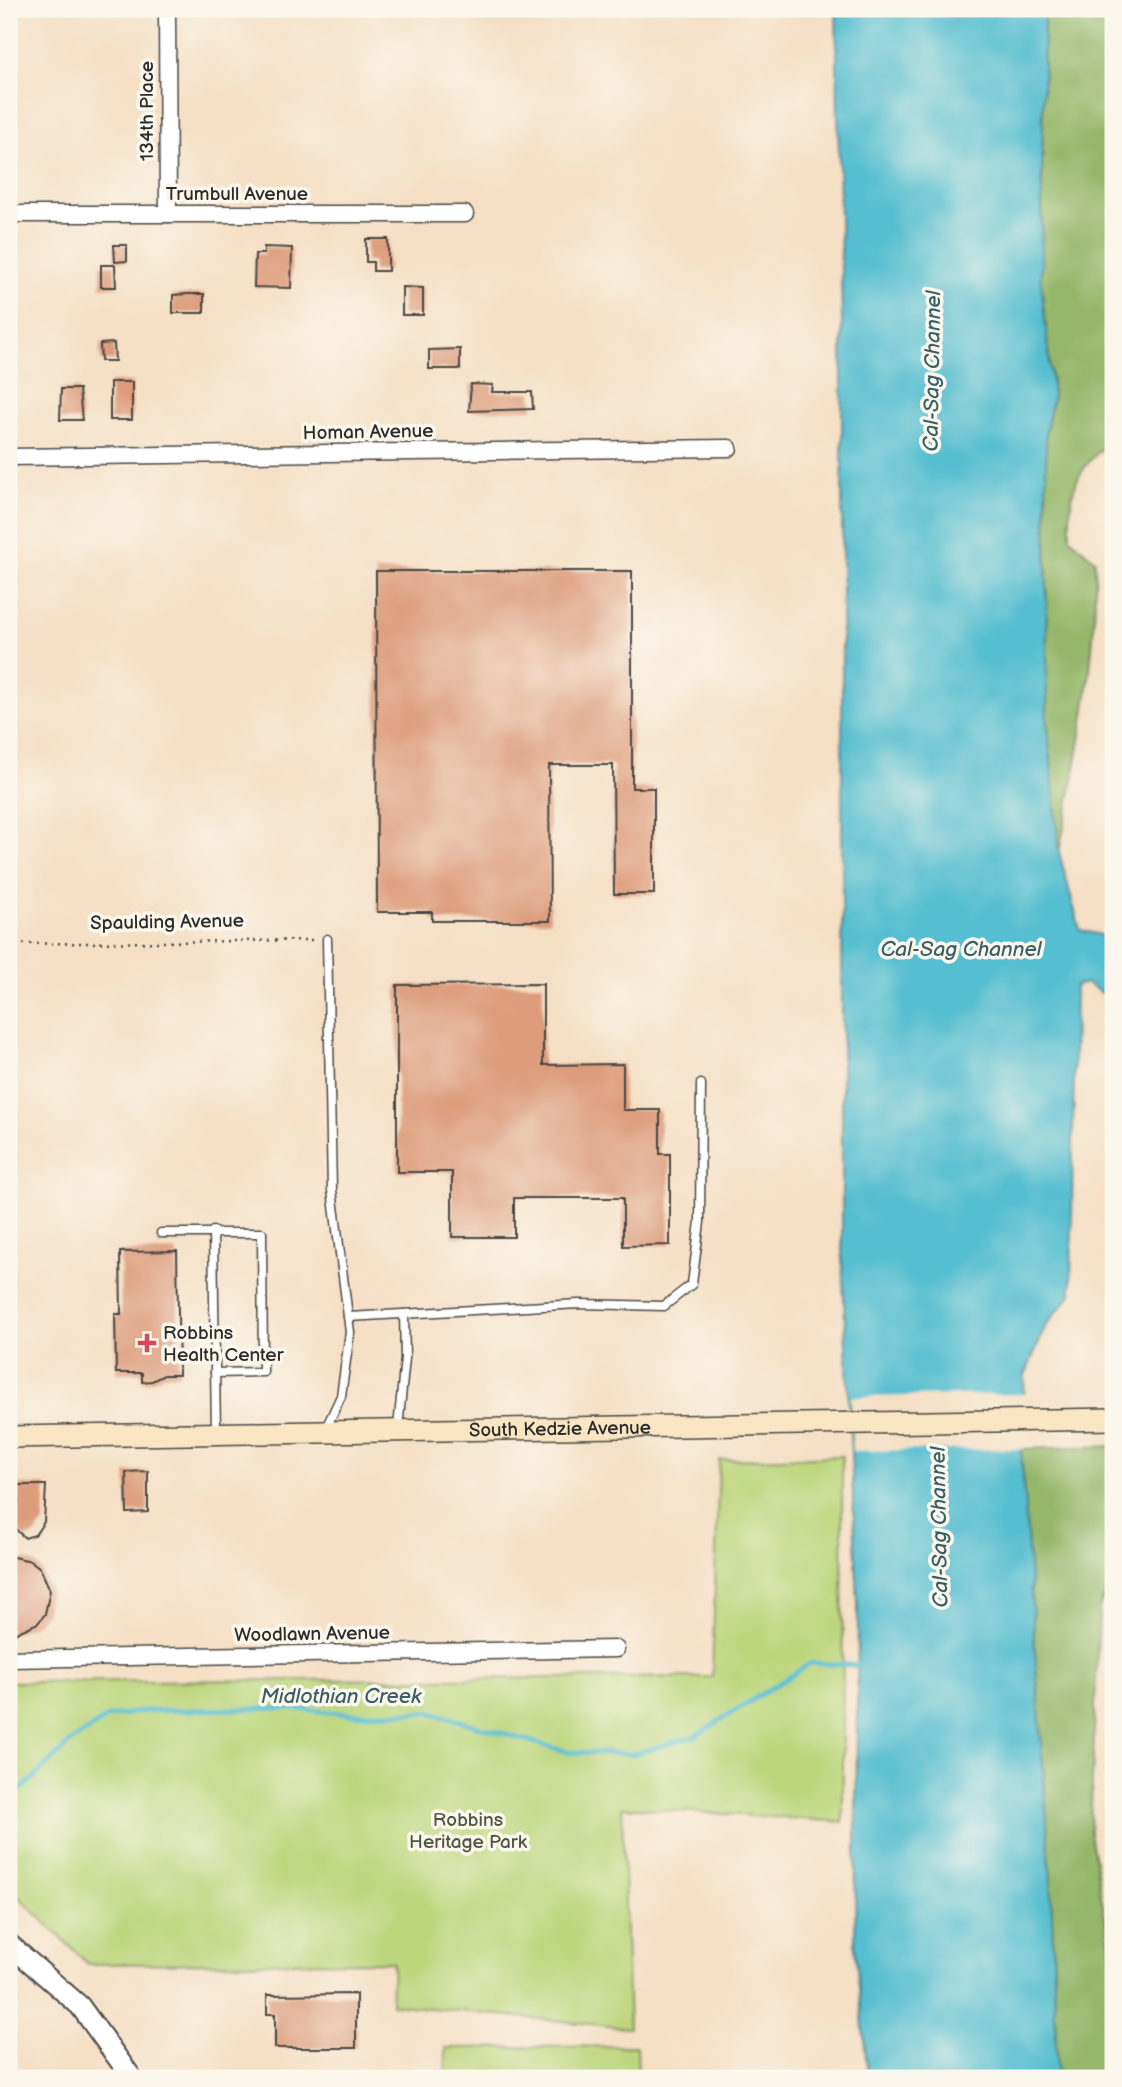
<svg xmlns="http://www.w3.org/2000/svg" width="1122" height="2087" viewBox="0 0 1122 2087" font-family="'Balsamiq Sans',sans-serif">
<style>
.green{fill:#bcd67b;stroke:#748053;stroke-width:2}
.forest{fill:#95b76b;stroke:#60714b;stroke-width:2}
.water{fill:#54bed0;stroke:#40747e;stroke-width:2}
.pier{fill:#f5dfc5}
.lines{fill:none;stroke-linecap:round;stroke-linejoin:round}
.stream{stroke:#54bed0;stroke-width:5}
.building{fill:#dd9c7b}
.service-casing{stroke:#494642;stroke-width:11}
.minor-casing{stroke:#494642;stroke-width:19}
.tertiary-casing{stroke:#494642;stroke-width:23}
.secondary-casing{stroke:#494642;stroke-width:24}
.path{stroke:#494642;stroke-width:2.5;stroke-dasharray:2 5;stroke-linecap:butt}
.service{stroke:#fff;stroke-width:8}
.minor{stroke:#fff;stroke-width:16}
.tertiary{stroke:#fff;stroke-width:19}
.secondary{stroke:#fbe6c4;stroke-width:21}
.poi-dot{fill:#d1495b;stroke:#fbf7ec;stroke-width:2.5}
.labels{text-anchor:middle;stroke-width:7;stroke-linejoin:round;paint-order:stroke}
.street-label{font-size:19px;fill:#2b2b2b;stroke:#fbf7ec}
.poi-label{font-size:19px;fill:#2b2b2b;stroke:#fbf7ec;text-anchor:start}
.park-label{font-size:19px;fill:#4f563f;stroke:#fbf7ec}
.water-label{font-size:21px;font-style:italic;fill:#395e65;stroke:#fbf7ec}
</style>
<rect width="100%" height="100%" fill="#fbf7ec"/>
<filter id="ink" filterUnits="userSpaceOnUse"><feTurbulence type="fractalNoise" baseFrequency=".0143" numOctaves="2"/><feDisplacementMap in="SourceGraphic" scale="14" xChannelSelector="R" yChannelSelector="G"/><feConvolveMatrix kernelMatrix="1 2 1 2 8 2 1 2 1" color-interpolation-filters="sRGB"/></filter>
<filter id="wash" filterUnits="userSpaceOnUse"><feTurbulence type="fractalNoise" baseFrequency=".00686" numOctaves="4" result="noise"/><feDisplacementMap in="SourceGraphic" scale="28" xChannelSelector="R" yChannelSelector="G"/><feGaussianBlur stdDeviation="1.57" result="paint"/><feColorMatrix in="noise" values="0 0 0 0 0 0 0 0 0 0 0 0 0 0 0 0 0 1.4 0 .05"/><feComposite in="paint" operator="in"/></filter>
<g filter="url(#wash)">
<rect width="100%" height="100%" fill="#f5dfc5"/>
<g class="green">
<polygon points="842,1456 843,1822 622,1807 629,2028 391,2004 393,1962 88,1964 9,1887 9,1682 712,1677 719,1460"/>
<polygon points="637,2046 638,2078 446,2078 446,2048"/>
</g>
<g class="forest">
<path d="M1044,9H1113V438C1074,473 1069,487 1070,538L1095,560C1098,659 1078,756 1059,852L1047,718L1046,431L1053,396L1041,281Z"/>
<polygon points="1113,1446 1113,1578 1099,1608 1090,1832 1113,1963 1113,2078 1057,2078 1051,1882 1021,1449"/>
</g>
<polygon class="water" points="836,9 1044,9 1041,281 1053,396 1046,431 1047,718 1059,852 1080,930 1113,938 1113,994 1102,993 1086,983 1075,986 1071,1295 1046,1325 1025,1375 1021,1449 1051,1882 1057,2078 868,2078 855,1948 858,1604 842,1258 842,322"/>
<polygon class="pier" points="1028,1394 1024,1449 852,1451 851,1397"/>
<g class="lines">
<polyline class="stream" points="9,1795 24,1787 72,1741 108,1717 145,1711 288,1708 350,1714 429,1712 567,1752 633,1754 695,1736 811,1663 864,1666"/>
</g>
<g id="blocks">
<g class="building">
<polygon points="366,239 388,239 388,271 373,271 373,262 366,262"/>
<polygon points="114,245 127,245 127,261 115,262"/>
<polygon points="264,247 292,248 291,288 254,287 255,254 264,254"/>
<polygon points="101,265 115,265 116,287 101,287"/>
<polygon points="402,287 423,288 423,315 402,315"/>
<polygon points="187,294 204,294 204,313 173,313 173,295"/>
<polygon points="114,343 115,361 101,361 100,344"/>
<polygon points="460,349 460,369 429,369 429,350"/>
<rect x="110" y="382" width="22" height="38"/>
<polygon points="471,384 493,385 492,392 532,392 533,409 469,411"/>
<polygon points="61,389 79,389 82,420 60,420"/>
<polygon points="376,571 632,571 632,788 654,788 654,894 614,894 613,765 549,765 550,921 432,921 432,912 377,912"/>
<polygon points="543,984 543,1065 623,1064 623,1110 660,1110 660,1154 670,1154 670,1245 623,1246 623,1198 514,1198 514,1237 452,1237 452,1172 397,1172 397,985"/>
<polygon points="177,1251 179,1375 164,1375 152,1381 142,1382 142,1373 116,1373 115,1314 121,1314 120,1252"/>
<polygon points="148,1471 148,1512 127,1513 126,1472"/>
<polygon points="9,1485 46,1485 44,1522 35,1535 25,1538 13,1527 12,1516 19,1499 9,1499"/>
<polygon points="9,1556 31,1561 40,1568 50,1590 45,1614 38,1623 16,1633 9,1633"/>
<polygon points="356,1994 356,2048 275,2048 275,2014 267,2014 267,1995"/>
</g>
</g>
</g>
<g filter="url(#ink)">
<use href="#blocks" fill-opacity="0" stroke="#494642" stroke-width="2"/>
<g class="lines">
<defs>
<g id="service">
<polyline points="213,1231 216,1432"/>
<polyline points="161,1233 262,1233 263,1372 215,1373"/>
<polyline points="348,1317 579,1304 664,1306 692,1284 700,1222 701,1084"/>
<polyline points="398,1428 405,1358 404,1314"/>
<polyline points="325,1430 341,1396 350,1332 332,1190 327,939"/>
</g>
<g id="minor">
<polyline points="167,9 168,214"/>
<polyline points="9,214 465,214"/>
<polyline points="9,457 729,448"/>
<polyline points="9,1659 616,1649"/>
</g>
<polyline id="tertiary" points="9,1944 80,2006 132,2078"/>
<g id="secondary">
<path id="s1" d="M9,1437L1113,1419"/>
</g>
</defs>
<use href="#service" class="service-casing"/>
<use href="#minor" class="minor-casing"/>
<use href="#tertiary" class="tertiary-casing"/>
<use href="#secondary" class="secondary-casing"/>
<polyline class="path" points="9,944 314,940"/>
<use href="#service" class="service"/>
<use href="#minor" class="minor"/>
<use href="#tertiary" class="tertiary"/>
<use href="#secondary" class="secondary"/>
</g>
</g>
<path class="poi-dot" d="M143.5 1332.5h7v7h7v7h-7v7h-7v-7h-7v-7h7z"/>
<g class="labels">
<g class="street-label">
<text transform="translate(146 111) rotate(-90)" y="7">134th Place</text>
<text x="237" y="200">Trumbull Avenue</text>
<text transform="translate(368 431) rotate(-1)" y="7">Homan Avenue</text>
<text transform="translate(167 921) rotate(-1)" y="7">Spaulding Avenue</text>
<text dy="7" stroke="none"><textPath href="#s1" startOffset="551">South Kedzie Avenue</textPath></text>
<text transform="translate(312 1633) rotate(-1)" y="7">Woodlawn Avenue</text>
</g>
<g class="poi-label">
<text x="163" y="1339">Robbins<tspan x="163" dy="22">Health Center</tspan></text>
</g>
<g class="park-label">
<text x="468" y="1826">Robbins<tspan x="468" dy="22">Heritage Park</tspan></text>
</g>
<g class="water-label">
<text transform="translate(932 371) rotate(-89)" y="7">Cal-Sag Channel</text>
<text x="961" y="956">Cal-Sag Channel</text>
<text transform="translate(939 1527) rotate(-91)" y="7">Cal-Sag Channel</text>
<text x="341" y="1703">Midlothian Creek</text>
</g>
</g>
<rect width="1122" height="2087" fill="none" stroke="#fbf7ec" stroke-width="35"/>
</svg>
